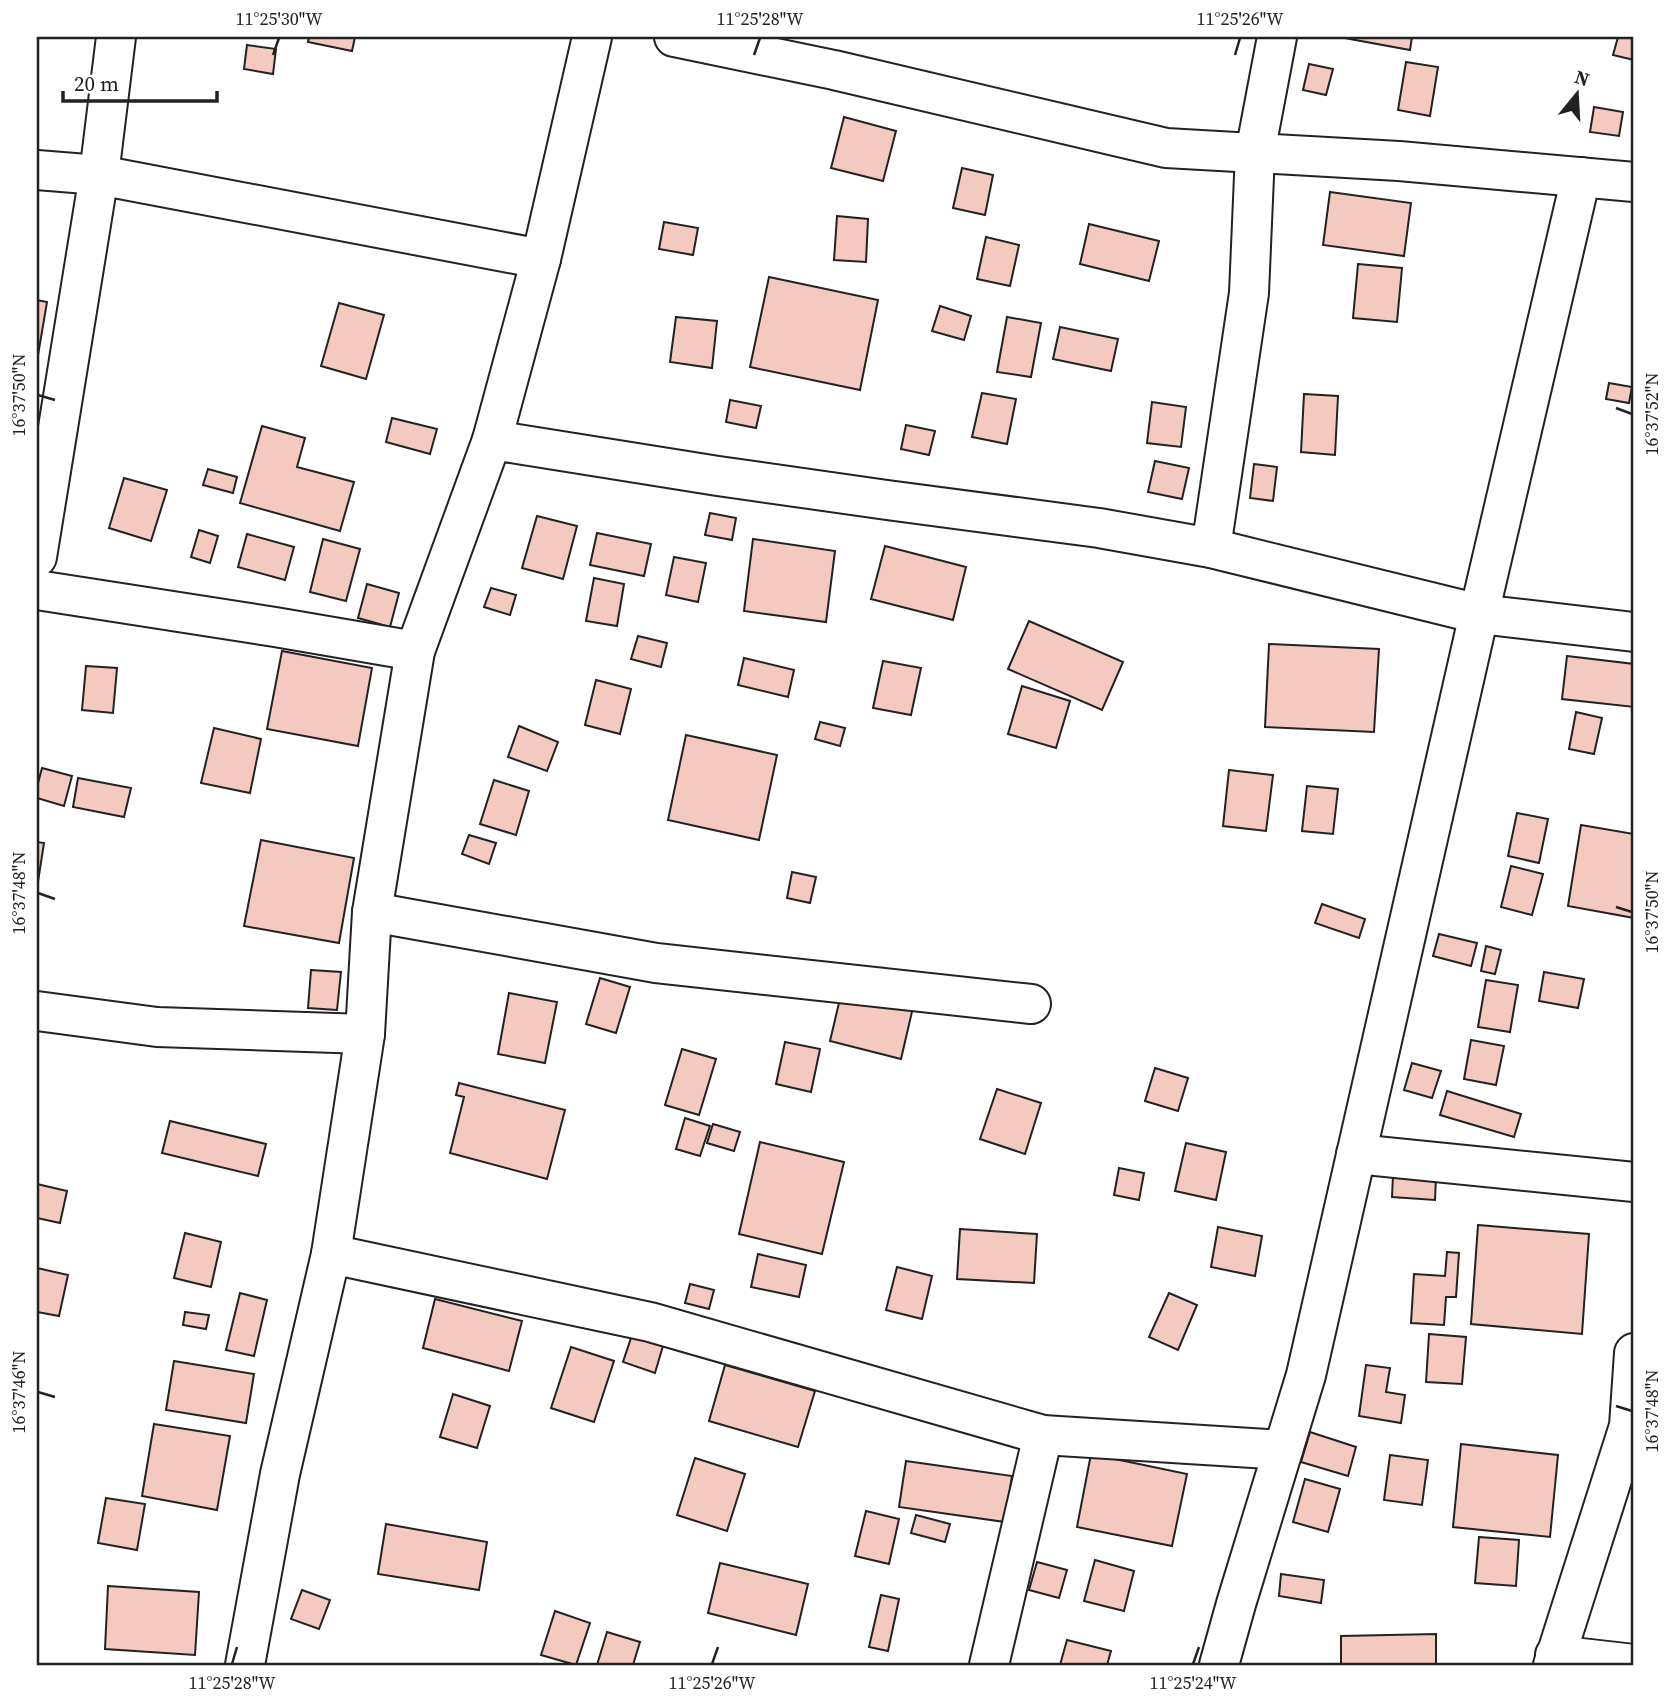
<svg xmlns="http://www.w3.org/2000/svg" width="1671" height="1702" viewBox="0 0 1671 1702" font-family="'Source Serif 4',serif">
<style>
.building{fill:#f3c9c0;stroke:#222;stroke-width:2}
.lines{fill:none;stroke-linecap:round;stroke-linejoin:round}
.minor-casing{stroke:#222;stroke-width:42}
.minor{stroke:#fff;stroke-width:38}
.ticks{fill:none;stroke:#222;stroke-width:2.5}
.neatline{fill:none;stroke:#222;stroke-width:2.5}
.ticks-label{font-size:18px;text-anchor:middle;fill:#222}
</style>
<rect width="100%" height="100%" fill="#fff"/>
<g class="building">
<polygon points="309,37 355,37 352,51 308,42"/>
<polygon points="1339,37 1412,37 1410,50"/>
<polygon points="1618,37 1634,37 1634,60 1613,55"/>
<polygon points="247,45 276,49 273,74 244,69"/>
<polygon points="1406,62 1438,67 1430,116 1398,110"/>
<polygon points="1309,64 1333,69 1326,95 1303,90"/>
<polygon points="1594,107 1623,112 1619,136 1590,132"/>
<polygon points="844,117 896,131 883,181 831,168"/>
<polygon points="962,168 993,175 985,215 953,208"/>
<polygon points="1330,192 1411,203 1404,256 1323,245"/>
<polygon points="837,216 868,219 866,262 834,260"/>
<polygon points="664,222 698,228 693,255 659,249"/>
<polygon points="1089,224 1159,241 1149,281 1080,264"/>
<polygon points="986,237 1019,245 1010,286 977,279"/>
<polygon points="1358,264 1402,268 1397,322 1353,318"/>
<polygon points="769,277 878,300 860,390 750,367"/>
<polygon points="37,300 47,302 37,361"/>
<polygon points="339,303 384,315 366,379 321,366"/>
<polygon points="940,306 971,316 964,340 932,331"/>
<polygon points="676,317 717,321 712,368 670,362"/>
<polygon points="1007,317 1041,323 1031,377 997,372"/>
<polygon points="1060,327 1118,339 1111,371 1053,359"/>
<polygon points="1609,383 1632,387 1629,403 1606,399"/>
<polygon points="982,393 1016,399 1007,444 972,437"/>
<polygon points="1304,394 1338,396 1335,455 1301,452"/>
<polygon points="730,400 761,406 756,428 726,422"/>
<polygon points="1152,402 1186,407 1181,447 1147,443"/>
<polygon points="392,418 437,429 430,454 386,442"/>
<polygon points="906,425 935,431 929,455 901,449"/>
<polygon points="262,426 305,438 297,467 354,482 340,531 240,503"/>
<polygon points="1155,461 1189,468 1182,499 1148,492"/>
<polygon points="1254,464 1277,467 1273,501 1250,498"/>
<polygon points="208,469 237,477 233,493 203,485"/>
<polygon points="124,478 167,490 151,541 109,528"/>
<polygon points="710,513 736,518 732,540 705,535"/>
<polygon points="537,516 577,526 563,579 522,568"/>
<polygon points="199,530 218,536 210,563 191,557"/>
<polygon points="597,533 651,544 644,576 590,565"/>
<polygon points="247,534 294,547 285,580 238,567"/>
<polygon points="323,539 360,549 346,601 310,592"/>
<polygon points="753,539 835,551 826,622 744,611"/>
<polygon points="885,546 966,567 953,620 871,599"/>
<polygon points="674,557 706,563 698,602 666,595"/>
<polygon points="594,578 624,584 617,626 586,621"/>
<polygon points="367,584 399,593 390,627 358,618"/>
<polygon points="491,588 516,595 510,615 484,607"/>
<polygon points="1029,621 1123,662 1102,710 1008,669"/>
<polygon points="638,636 667,643 661,667 631,659"/>
<polygon points="1269,644 1379,649 1374,732 1265,727"/>
<polygon points="282,651 372,668 358,746 267,729"/>
<polygon points="1567,656 1634,664 1634,707 1562,699"/>
<polygon points="744,658 794,670 788,697 738,685"/>
<polygon points="883,661 921,668 911,715 873,708"/>
<polygon points="86,666 117,668 113,713 82,710"/>
<polygon points="596,680 631,689 620,734 585,725"/>
<polygon points="1022,686 1070,701 1056,748 1008,734"/>
<polygon points="1576,712 1602,718 1594,754 1569,749"/>
<polygon points="820,722 845,728 840,746 815,739"/>
<polygon points="519,726 558,742 547,771 508,757"/>
<polygon points="214,728 261,739 250,793 201,783"/>
<polygon points="686,735 777,755 759,840 668,820"/>
<polygon points="42,768 72,776 64,806 37,798 37,787"/>
<polygon points="1229,770 1273,775 1266,831 1223,826"/>
<polygon points="78,778 131,788 124,817 73,807"/>
<polygon points="494,780 529,791 516,835 480,824"/>
<polygon points="1307,786 1338,789 1333,834 1302,831"/>
<polygon points="1517,813 1548,819 1539,863 1508,856"/>
<polygon points="1581,825 1634,834 1634,918 1568,906"/>
<polygon points="469,835 496,843 489,864 462,854"/>
<polygon points="261,840 354,858 339,943 244,926"/>
<polygon points="37,842 44,843 37,888"/>
<polygon points="1511,866 1543,874 1532,915 1501,907"/>
<polygon points="792,872 816,877 810,903 787,898"/>
<polygon points="1322,904 1365,919 1359,938 1315,923"/>
<polygon points="1439,934 1477,943 1471,966 1433,956"/>
<polygon points="1486,946 1501,950 1495,974 1481,971"/>
<polygon points="311,970 341,972 337,1010 308,1008"/>
<polygon points="1544,972 1584,979 1578,1008 1539,1001"/>
<polygon points="600,978 630,987 616,1033 586,1024"/>
<polygon points="1486,980 1518,985 1510,1032 1478,1027"/>
<polygon points="843,986 914,1003 901,1059 830,1041"/>
<polygon points="509,993 557,1002 545,1063 498,1054"/>
<polygon points="1471,1040 1504,1046 1496,1085 1464,1079"/>
<polygon points="785,1042 820,1049 811,1092 776,1084"/>
<polygon points="682,1049 716,1059 699,1115 665,1105"/>
<polygon points="1412,1063 1441,1071 1432,1098 1404,1090"/>
<polygon points="1155,1068 1188,1078 1178,1111 1145,1101"/>
<polygon points="459,1083 565,1110 547,1179 450,1153 464,1097 456,1095"/>
<polygon points="997,1089 1041,1103 1025,1154 980,1139"/>
<polygon points="1447,1091 1521,1114 1514,1137 1440,1115"/>
<polygon points="685,1118 710,1126 700,1156 676,1149"/>
<polygon points="170,1121 266,1144 258,1176 162,1153"/>
<polygon points="713,1124 740,1132 734,1151 707,1143"/>
<polygon points="760,1142 844,1162 822,1254 739,1234"/>
<polygon points="1186,1143 1226,1152 1216,1200 1175,1191"/>
<polygon points="1119,1168 1144,1173 1139,1200 1114,1195"/>
<polygon points="1393,1175 1436,1177 1435,1200 1392,1197"/>
<polygon points="37,1184 67,1191 60,1223 37,1218"/>
<polygon points="1478,1225 1589,1234 1582,1334 1471,1324"/>
<polygon points="1218,1227 1262,1236 1255,1276 1211,1267"/>
<polygon points="960,1229 1037,1234 1034,1283 957,1279"/>
<polygon points="185,1233 221,1242 211,1287 174,1278"/>
<polygon points="1447,1252 1459,1253 1456,1297 1446,1297 1444,1325 1411,1323 1414,1274 1445,1276"/>
<polygon points="758,1254 806,1265 799,1297 751,1287"/>
<polygon points="897,1267 932,1276 922,1319 886,1310"/>
<polygon points="37,1268 68,1275 59,1316 37,1312"/>
<polygon points="690,1284 714,1290 709,1309 685,1303"/>
<polygon points="240,1293 267,1300 254,1356 226,1350"/>
<polygon points="1169,1293 1197,1305 1178,1350 1149,1337"/>
<polygon points="435,1299 522,1321 509,1371 423,1348"/>
<polygon points="185,1312 209,1315 206,1329 183,1325"/>
<polygon points="634,1329 665,1339 655,1373 623,1362"/>
<polygon points="1429,1334 1466,1337 1462,1384 1426,1382"/>
<polygon points="571,1347 614,1361 594,1422 551,1408"/>
<polygon points="174,1361 254,1374 246,1423 166,1410"/>
<polygon points="725,1365 815,1391 798,1447 709,1421"/>
<polygon points="1366,1365 1390,1368 1386,1392 1405,1395 1401,1423 1359,1416"/>
<polygon points="453,1394 490,1406 477,1448 440,1437"/>
<polygon points="154,1424 230,1436 217,1510 142,1496"/>
<polygon points="1310,1432 1356,1447 1348,1476 1301,1462"/>
<polygon points="1461,1444 1558,1455 1550,1537 1453,1527"/>
<polygon points="1091,1454 1187,1474 1172,1546 1077,1527"/>
<polygon points="1390,1455 1428,1460 1422,1505 1384,1500"/>
<polygon points="695,1458 745,1474 727,1531 677,1515"/>
<polygon points="906,1461 1012,1476 1005,1522 899,1507"/>
<polygon points="1305,1479 1340,1489 1328,1532 1293,1522"/>
<polygon points="106,1498 145,1504 137,1550 98,1543"/>
<polygon points="866,1511 899,1519 889,1564 855,1556"/>
<polygon points="916,1515 950,1524 945,1542 911,1533"/>
<polygon points="386,1524 487,1542 479,1590 378,1574"/>
<polygon points="1479,1537 1519,1540 1516,1586 1475,1583"/>
<polygon points="1095,1560 1134,1571 1124,1611 1084,1601"/>
<polygon points="1037,1562 1067,1570 1059,1598 1029,1590"/>
<polygon points="720,1563 808,1584 796,1635 708,1613"/>
<polygon points="1281,1574 1324,1580 1321,1603 1279,1596"/>
<polygon points="108,1586 199,1592 195,1655 105,1649"/>
<polygon points="302,1590 330,1600 319,1629 291,1619"/>
<polygon points="881,1595 899,1599 888,1651 869,1647"/>
<polygon points="555,1611 590,1623 576,1665 541,1655"/>
<polygon points="607,1632 640,1642 633,1665 597,1665"/>
<polygon points="1436,1634 1436,1665 1341,1665 1341,1636"/>
<polygon points="1067,1640 1111,1651 1107,1665 1060,1665"/>
</g>
<g class="lines">
<defs>
<g id="minor">
<polyline points="674,37 834,70 1166,148 1399,161 1634,182"/>
<polyline points="37,170 99,175 541,259"/>
<polyline points="492,440 718,476 887,500 1099,528 1211,548 1479,614 1634,632"/>
<polyline points="1211,548 1249,293 1255,153 1277,37"/>
<polyline points="37,557 99,175 116,37"/>
<polyline points="37,590 275,627 415,651"/>
<polyline points="372,912 656,963 1031,1004"/>
<polyline points="37,1011 157,1027 365,1034"/>
<polyline points="1356,1154 1634,1182"/>
<polyline points="331,1254 650,1322 1043,1435 1283,1450"/>
<polyline points="1555,1655 1634,1664"/>
<polyline points="245,1665 280,1474 331,1254 365,1034 372,912 415,651 492,440 541,259 592,37"/>
<polyline points="989,1665 1043,1435"/>
<polyline points="1219,1665 1236,1604 1306,1375 1479,614 1581,177"/>
<polyline points="1553,1665 1629,1426 1634,1353"/>
</g>
</defs>
<use href="#minor" class="minor-casing"/>
<use href="#minor" class="minor"/>
</g>
<path class="ticks" d="M273,55L279,38M754,55L760,38M1235,55L1240,38M38,395L55,400M1616,408L1632,414M38,893L55,899M1616,907L1632,912M38,1392L55,1397M1616,1406L1632,1411M232,1664L237,1647M712,1664L718,1647M1193,1664L1199,1647"/>
<rect width="1671" height="1702" fill="none" stroke="#ffffff" stroke-width="77"/>
<g transform="translate(1577 94) rotate(18)" stroke="#ffffff" stroke-width="5" paint-order="stroke">
<path d="M0-5L12 26L0 18L-12 26Z" fill="#222222"/>
<text y="-10" font-size="19" font-weight="bold" text-anchor="middle" fill="#222222">N</text>
</g>
<path d="M63 91v10h154v-10" fill="none" stroke="#222222" stroke-width="3.5"/>
<text x="74" y="91" font-size="21" fill="#222222" stroke="#ffffff" stroke-width="5" paint-order="stroke">20 m</text>
<rect x="38" y="38" width="1594" height="1626" class="neatline"/>
<g class="ticks-label">
<text x="279" y="25">11°25'30"W</text>
<text x="760" y="25">11°25'28"W</text>
<text x="1240" y="25">11°25'26"W</text>
<text transform="translate(19 395) rotate(-90)" y="6">16°37'50"N</text>
<text transform="translate(1652 414) rotate(-90)" y="6">16°37'52"N</text>
<text transform="translate(19 893) rotate(-90)" y="6">16°37'48"N</text>
<text transform="translate(1652 912) rotate(-90)" y="6">16°37'50"N</text>
<text transform="translate(19 1392) rotate(-90)" y="6">16°37'46"N</text>
<text transform="translate(1652 1411) rotate(-90)" y="6">16°37'48"N</text>
<text x="232" y="1689">11°25'28"W</text>
<text x="712" y="1689">11°25'26"W</text>
<text x="1193" y="1689">11°25'24"W</text>
</g>
</svg>
